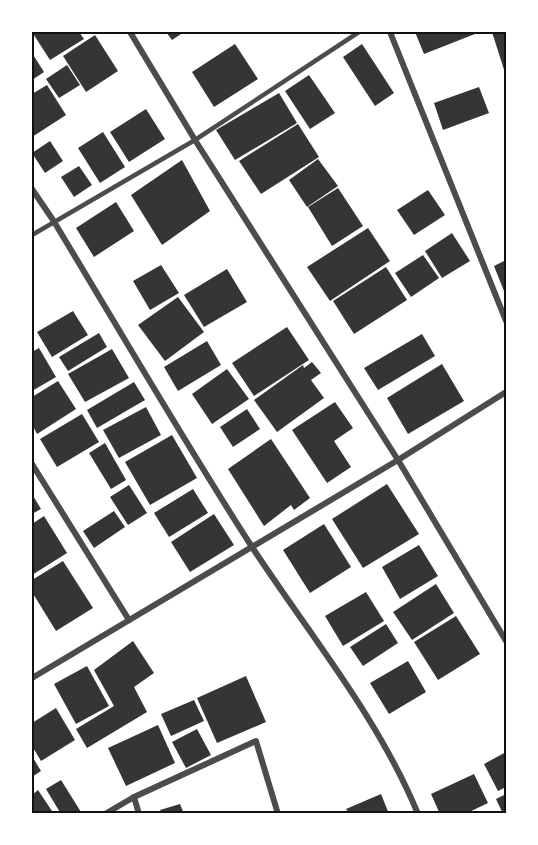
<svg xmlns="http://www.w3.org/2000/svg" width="538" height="845" viewBox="0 0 538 845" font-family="'Exo 2',sans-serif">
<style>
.building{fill:#353535}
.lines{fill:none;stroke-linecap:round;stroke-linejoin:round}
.service{stroke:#4c4c4c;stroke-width:4.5}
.minor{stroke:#4c4c4c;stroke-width:6}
.neatline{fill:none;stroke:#111;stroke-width:2}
</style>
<rect width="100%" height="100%" fill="#fff"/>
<g class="building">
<polygon points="32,32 79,32 84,39 50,60"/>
<polygon points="166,32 184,32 172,40"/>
<polygon points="415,32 480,32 424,54"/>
<polygon points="492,32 506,32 506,76"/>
<polygon points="95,35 118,71 86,92 63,56"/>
<polygon points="235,44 258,79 214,107 192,72"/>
<polygon points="362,44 394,93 375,106 343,57"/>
<polygon points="32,53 44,72 32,80"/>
<polygon points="67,65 80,85 59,98 46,79"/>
<polygon points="309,75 335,113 310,129 285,91"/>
<polygon points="47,85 66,115 32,137 32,94"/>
<polygon points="479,87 489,113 443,130 434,103"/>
<polygon points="279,93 297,123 235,160 216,130"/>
<polygon points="146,109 165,139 129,162 110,132"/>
<polygon points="298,124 319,157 261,194 239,161"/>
<polygon points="103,132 125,167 100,183 78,148"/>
<polygon points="50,141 63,161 45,173 32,153"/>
<polygon points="318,159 338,186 307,207 289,180"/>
<polygon points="182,160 210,211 162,245 131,195"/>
<polygon points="79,166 92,185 74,197 61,177"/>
<polygon points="338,188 363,226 332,246 308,207"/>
<polygon points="428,190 445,215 414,235 397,210"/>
<polygon points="116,202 134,231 94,257 76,228"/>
<polygon points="368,228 390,261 330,301 307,267"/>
<polygon points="452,233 470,261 442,278 425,251"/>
<polygon points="423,255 439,278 411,297 395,273"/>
<polygon points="506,260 506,296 494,266"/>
<polygon points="161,265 179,293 150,310 133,281"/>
<polygon points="386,267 407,300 354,334 333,301"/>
<polygon points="227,269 247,302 204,327 184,295"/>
<polygon points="178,297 204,332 165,361 138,325"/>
<polygon points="73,311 88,335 52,357 37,332"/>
<polygon points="287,327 309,360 254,396 232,363"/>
<polygon points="99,333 107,347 68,371 59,357"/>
<polygon points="422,334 435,356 378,390 364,368"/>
<polygon points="207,341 221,365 178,391 164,367"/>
<polygon points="39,348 56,377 32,391 32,352"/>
<polygon points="112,349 129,378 85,402 68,374"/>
<polygon points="312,362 321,373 311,380 324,398 277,432 254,400 303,365 304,368"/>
<polygon points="442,364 464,401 408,434 387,398"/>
<polygon points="227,369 249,399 212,424 192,394"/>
<polygon points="58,381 76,409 37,434 32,424 32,397"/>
<polygon points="134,382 145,400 97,428 87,410"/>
<polygon points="335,402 353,428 334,441 351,467 327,483 292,430"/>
<polygon points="146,407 161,435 119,458 103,430"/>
<polygon points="247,409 260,429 233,447 220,427"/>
<polygon points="82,414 99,442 57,467 40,439"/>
<polygon points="172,435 197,478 150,505 125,462"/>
<polygon points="271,439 310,498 294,510 291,505 264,526 228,469"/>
<polygon points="105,443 126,480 111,489 89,453"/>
<polygon points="387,484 419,534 363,568 332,519"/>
<polygon points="129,485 147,513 128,525 110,497"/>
<polygon points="193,489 208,513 169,537 154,513"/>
<polygon points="32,494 41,509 32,514"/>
<polygon points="114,511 125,527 94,548 83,531"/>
<polygon points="214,514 234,545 190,572 171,542"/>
<polygon points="44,516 67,553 32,575 32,524"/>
<polygon points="324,524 351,567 310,593 283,550"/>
<polygon points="419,545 438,576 400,599 382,567"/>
<polygon points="63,561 93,608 56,631 32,592 32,580"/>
<polygon points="436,584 454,613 412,640 393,612"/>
<polygon points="366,592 384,621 343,646 325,616"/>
<polygon points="456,616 480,654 438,680 414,642"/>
<polygon points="386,624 398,643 363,666 350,647"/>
<polygon points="133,641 154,673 134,687 147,712 87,748 76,729 114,706 94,670"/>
<polygon points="408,661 426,692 389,714 370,683"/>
<polygon points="87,666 109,706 76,724 54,684"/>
<polygon points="246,676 266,722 217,743 197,698"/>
<polygon points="194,700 204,721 171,736 161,714"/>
<polygon points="56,708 75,740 41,761 32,746 32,723"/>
<polygon points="158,725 175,763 126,786 108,748"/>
<polygon points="197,729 211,755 186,768 172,742"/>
<polygon points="506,752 506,787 498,791 484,764"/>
<polygon points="32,756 41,771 32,777"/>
<polygon points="474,774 488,803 465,814 440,814 431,794"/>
<polygon points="61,780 81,812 79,814 61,814 46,789"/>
<polygon points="38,790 54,814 36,814 32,807 32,795"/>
<polygon points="381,794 389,814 349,814 346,809"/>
<polygon points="506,794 506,814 503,814 496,799"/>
<polygon points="180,804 184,814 162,814 160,810"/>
</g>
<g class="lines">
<polyline class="service" points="32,235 195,140 359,32"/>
<g class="minor">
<polyline points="130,32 195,140 398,460 506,641"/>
<polyline points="390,32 506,321"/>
<path d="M32,189L53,220C119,329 183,440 252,547C309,634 378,717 418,814"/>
<polyline points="32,464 129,620"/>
<polyline points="32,678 398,460 506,392"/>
<polyline points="134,797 139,814"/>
<polyline points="105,814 134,797 256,741 278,814"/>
</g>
</g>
<rect width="538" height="845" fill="none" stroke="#ffffff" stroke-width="66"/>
<rect x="33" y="33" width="472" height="779" class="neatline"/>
</svg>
